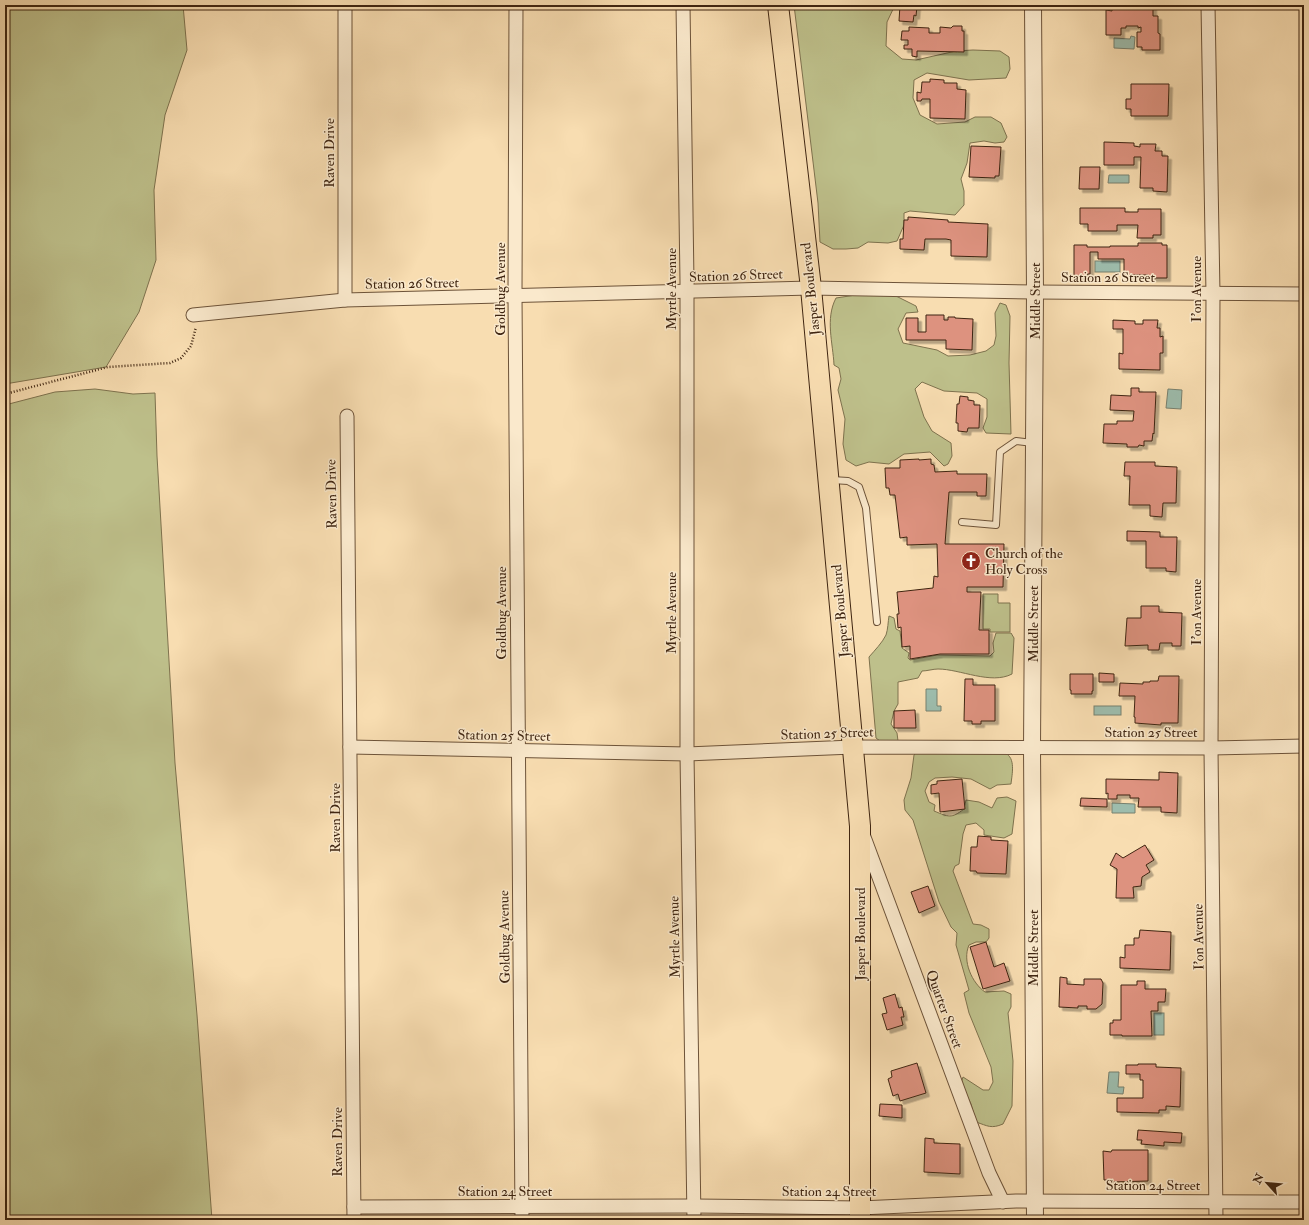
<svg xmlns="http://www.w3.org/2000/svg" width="1309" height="1225" viewBox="0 0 1309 1225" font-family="'IM FELL Double Pica',serif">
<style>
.green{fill:#bec08b;stroke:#7e724e}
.water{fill:#9dbcac;stroke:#77806e}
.building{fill:#dd927f;stroke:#3f2511;filter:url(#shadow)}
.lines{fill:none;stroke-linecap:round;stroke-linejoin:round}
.service-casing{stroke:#6d5339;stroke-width:8}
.minor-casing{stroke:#6d5339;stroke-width:15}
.tertiary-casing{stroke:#6d5339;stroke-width:18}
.primary-casing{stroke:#3f2511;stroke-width:22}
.path{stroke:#3f2511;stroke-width:2.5;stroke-dasharray:1 2;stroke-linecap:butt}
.service{stroke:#fae9cc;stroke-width:6}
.minor{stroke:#fae9cc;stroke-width:13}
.tertiary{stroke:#fae9cc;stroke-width:16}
.primary{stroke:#f8ddb1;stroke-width:20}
.labels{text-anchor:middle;stroke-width:3;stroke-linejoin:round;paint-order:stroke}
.street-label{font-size:14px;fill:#3f2511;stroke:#fae9cc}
.poi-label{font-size:14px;fill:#3f2511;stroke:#fae9cc;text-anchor:start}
</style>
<defs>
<filter id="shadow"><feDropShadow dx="3.5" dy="3.5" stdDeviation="0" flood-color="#0004"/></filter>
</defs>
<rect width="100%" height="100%" fill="#f8ddb1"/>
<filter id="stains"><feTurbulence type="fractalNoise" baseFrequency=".005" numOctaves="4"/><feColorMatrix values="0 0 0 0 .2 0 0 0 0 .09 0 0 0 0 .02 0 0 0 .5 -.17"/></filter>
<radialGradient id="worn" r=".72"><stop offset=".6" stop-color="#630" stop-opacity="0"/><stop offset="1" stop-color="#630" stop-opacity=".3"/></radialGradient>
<g class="green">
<polygon points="5,5 183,5 187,50 165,115 154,190 156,260 139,312 106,367 5,384"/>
<polygon points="794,5 895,5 887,22 886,46 902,59 916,60 956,51 973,50 1000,51 1009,57 1010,69 1006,78 969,80 927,73 914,80 913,98 920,115 937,124 965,122 975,117 991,117 1001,123 1007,137 1004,142 995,143 984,141 970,143 967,163 961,179 964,191 964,205 955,215 910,211 904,213 904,225 897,241 888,243 868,242 858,248 846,249 833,249 820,242 818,203"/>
<path d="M869,293L894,295L916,306L918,312L906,313L898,329L903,343L937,350L948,356L970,355L986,351L994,345L996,336L995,313L1000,303L1006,305L1010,316L1009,363L1011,434L986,433L983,428L987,417V399L977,393L944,391L922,382L915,389L924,417L932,431L951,443L952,456L948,464L944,466L930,452L904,454L889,464L869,462L856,466L846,460L843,444L845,419L838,390L841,379L839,368L834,365C833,343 825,319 836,298Z"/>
<polygon points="95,389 133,394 155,393 157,456 175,763 197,1015 212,1220 5,1220 5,405 55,392"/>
<polygon points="983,594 998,594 998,603 1010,603 1010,632 990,632 990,629 983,629"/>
<path d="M889,616L894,618L896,629L900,631L902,648L909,653L908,658L910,660L937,655L990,656L994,652L993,643L996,633H1011L1014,638L1012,674C991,685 960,669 938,669C933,669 927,671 922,671L918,678L898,682V704L894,711L891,724L897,733L898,741L884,744L876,738L869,657C875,650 882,643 886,635C888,629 888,622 889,616Z"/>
<path d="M918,751L1005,753C1016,758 1012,774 1011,784L997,785L990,789L971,779L952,777L935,778L929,782L925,791L929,802L935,805L934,811C949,817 951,819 964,809L966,800L979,802L992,808L997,798L1007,797L1016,801L1012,834L1004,838L984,835V830L976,823L966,825L963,834L959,864L955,866L953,871L973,924L981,925L989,929V938L986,942H976L969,945C962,961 972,983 985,992L1004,991L1011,994V1007L1008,1013L1013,1061L1012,1106L1003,1124C991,1129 988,1126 976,1122L971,1104L961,1083L963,1077L983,1090H989L993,1082L991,1067L969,1013L964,993L969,990L956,945L957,933L951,927L939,902L913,820L905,810L904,800L911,778L914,755Z"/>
</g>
<g class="water">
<polygon points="1131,36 1135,37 1134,49 1114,48 1114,38 1130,39"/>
<polygon points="1109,175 1129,175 1129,183 1108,183"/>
<rect x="1095" y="261" width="25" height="11"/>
<polygon points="1168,389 1182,390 1181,409 1166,408"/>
<polygon points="926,689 937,689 937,706 941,706 941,711 926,711"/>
<rect x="1094" y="706" width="27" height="9"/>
<polygon points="1112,803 1135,804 1135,813 1112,813"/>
<rect x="1154" y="1013" width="10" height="22"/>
<polygon points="1109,1072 1119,1072 1118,1087 1124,1087 1123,1094 1107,1093"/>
</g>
<g class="building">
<polygon points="900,5 917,6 916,16 914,15 913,22 899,21"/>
<polygon points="1112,5 1153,5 1153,16 1158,16 1158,33 1160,34 1160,50 1142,50 1142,47 1137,47 1137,32 1141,32 1141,27 1138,28 1138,26 1126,26 1126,28 1121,28 1121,35 1106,35 1106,10 1112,11"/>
<polygon points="953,26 962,26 962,31 964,31 964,52 917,51 917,57 912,56 912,49 904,49 904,45 908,45 908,40 901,40 902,31 909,31 909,27 929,28 929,33 940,33 940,27 951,28"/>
<polygon points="930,79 944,80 944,83 957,83 957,89 966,90 965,119 930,118 930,99 922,99 921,101 917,101 917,92 921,93 922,82 930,82"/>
<polygon points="1131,84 1169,84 1168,116 1131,116 1131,109 1126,109 1126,99 1131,99"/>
<polygon points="1104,142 1134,143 1134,146 1140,147 1140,144 1156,144 1155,151 1162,151 1162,156 1168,156 1167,192 1153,191 1153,188 1140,188 1141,157 1134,157 1134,165 1104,165"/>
<polygon points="971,146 1001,147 999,176 995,176 995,178 969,177"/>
<polygon points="1080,167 1100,167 1099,189 1079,189"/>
<polygon points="1080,208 1125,208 1125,212 1138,212 1138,209 1161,209 1161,235 1153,235 1153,238 1137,238 1138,225 1117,225 1117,231 1088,231 1088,224 1080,224"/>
<polygon points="908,217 948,220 948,222 988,224 987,257 951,256 951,240 946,239 925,239 924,250 900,249 900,239 903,239 904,220 908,220"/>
<polygon points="1138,243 1162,243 1162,245 1167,245 1167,278 1148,278 1148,275 1124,275 1124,259 1098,259 1098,252 1090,252 1090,274 1087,274 1087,276 1074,276 1074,245 1087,245 1087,247 1110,247 1110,246 1138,246"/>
<polygon points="926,315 944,315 944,320 948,320 948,317 955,317 955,318 973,319 972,350 946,349 946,340 906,340 906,318 918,318 918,332 926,332"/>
<polygon points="1113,320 1135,321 1135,324 1143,324 1143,320 1158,320 1157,328 1160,328 1160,337 1163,336 1163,353 1160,353 1160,370 1119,369 1119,353 1123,354 1123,329 1113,329"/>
<polygon points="1131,388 1139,388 1139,392 1156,392 1154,434 1153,433 1152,441 1144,441 1144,446 1139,445 1138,447 1127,447 1127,444 1103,443 1104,424 1117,424 1117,421 1133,421 1134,411 1110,410 1111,395 1131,396"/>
<polygon points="960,396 968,397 968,400 974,401 974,405 980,405 979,428 968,428 967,432 958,431 958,423 956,423 957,404 959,404"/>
<polygon points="919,459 919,460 931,459 931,464 934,465 935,472 957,471 957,474 987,474 986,496 977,496 977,492 949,492 945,544 1004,544 1003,587 967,587 967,592 981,592 979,630 989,630 989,654 940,654 910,659 910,646 902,647 901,627 898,628 897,614 899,614 897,592 933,588 934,576 938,577 937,544 907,545 907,537 900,538 895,495 890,495 889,488 886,488 885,468 900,468 900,460"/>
<polygon points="1125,462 1155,462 1155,466 1177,467 1176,503 1163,503 1162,517 1150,516 1150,505 1129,505 1130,476 1124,476"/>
<polygon points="1127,531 1160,532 1160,537 1177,537 1176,572 1166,571 1166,568 1146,568 1146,541 1127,541"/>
<polygon points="1141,606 1159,606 1159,612 1182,613 1181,646 1172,646 1172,643 1160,643 1159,650 1148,650 1148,645 1125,646 1127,618 1141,618"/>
<polygon points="1099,673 1114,674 1114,682 1099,682"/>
<polygon points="1070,674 1093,674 1093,691 1092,691 1092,694 1071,694 1071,690 1070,690"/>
<polygon points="1159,676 1179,676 1178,723 1161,723 1161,725 1135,723 1135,717 1134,717 1135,696 1119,696 1120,683 1143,684 1143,682 1150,682 1150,681 1158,681"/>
<polygon points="965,679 973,679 973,685 995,685 995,721 981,721 981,724 972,724 972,721 964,721"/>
<polygon points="915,710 916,728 894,728 894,711"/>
<polygon points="1159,772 1178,773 1177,813 1161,812 1161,807 1138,807 1139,798 1130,798 1130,795 1117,795 1117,799 1108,799 1108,793 1106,794 1106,779 1159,780"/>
<polygon points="962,779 965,809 940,812 939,793 931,794 931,785 937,784 937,781"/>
<polygon points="1081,798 1107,799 1107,807 1080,806"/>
<polygon points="978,836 991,837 991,840 1008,841 1006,874 977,873 976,871 970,871 971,847 977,847"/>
<polygon points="1145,845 1154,860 1146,865 1150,872 1142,877 1141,886 1133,887 1134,898 1116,898 1117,869 1110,865 1116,853 1123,858"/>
<polygon points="928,886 935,906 919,913 911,892"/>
<polygon points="1140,930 1171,932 1170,970 1120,968 1120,957 1125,958 1125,945 1134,945 1134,938 1139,938"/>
<polygon points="986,942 994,967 1004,963 1010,981 983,989 970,947"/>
<polygon points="1060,977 1067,978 1067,984 1084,985 1084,979 1101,979 1103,983 1102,1004 1096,1009 1087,1009 1087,1006 1078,1006 1078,1008 1059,1007"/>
<polygon points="1137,981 1145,981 1145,989 1166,989 1165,1002 1158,1002 1158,1011 1151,1011 1152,1036 1122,1036 1122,1035 1110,1035 1110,1023 1113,1023 1113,1020 1121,1020 1121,985 1137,985"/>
<polygon points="895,994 899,1008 902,1007 904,1017 901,1017 903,1025 887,1030 882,1014 887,1013 883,998"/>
<polygon points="917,1063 926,1093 900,1101 898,1094 893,1096 888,1079 892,1077 891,1071"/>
<polygon points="1138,1064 1156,1064 1156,1067 1181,1068 1180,1107 1166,1106 1166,1110 1159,1110 1159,1113 1117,1112 1117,1098 1143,1098 1143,1080 1140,1080 1140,1074 1126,1074 1126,1065 1138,1065"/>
<polygon points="880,1104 902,1105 902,1118 879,1116"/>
<polygon points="1138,1130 1182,1133 1181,1143 1164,1142 1164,1146 1141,1144 1142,1140 1137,1140"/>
<polygon points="925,1138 934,1139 934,1143 960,1144 960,1174 924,1172"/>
<polygon points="1112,1150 1148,1150 1148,1181 1112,1182 1112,1180 1104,1180 1103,1151 1111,1152"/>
</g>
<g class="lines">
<defs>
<g id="service">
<polyline points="832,480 848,481 859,487 866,508 877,622"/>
<polyline points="962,522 996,525 1000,452 1016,441 1033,443"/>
</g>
<g id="minor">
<polyline points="345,5 345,300"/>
<polyline points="516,5 515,296 522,1220"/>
<polyline points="683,5 687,282 687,754 694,1220"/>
<polyline points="1208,5 1213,294 1211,748 1216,1220"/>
<polyline points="193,315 345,300 811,288 1035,292 1304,294"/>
<polyline points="347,416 354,1220"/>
<polyline points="350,747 687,754 853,747 1211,748 1304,746"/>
<polyline points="864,837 989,1173 1003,1202"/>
<polyline points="354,1207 695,1206 860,1208 1016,1201 1304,1202"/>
</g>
<polyline id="tertiary" points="1033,5 1035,292 1032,748 1035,1220"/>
<polyline id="primary" points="778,5 811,288 860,826 860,1220"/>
</defs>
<use href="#service" class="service-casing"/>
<use href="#minor" class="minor-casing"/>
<use href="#tertiary" class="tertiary-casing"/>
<use href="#primary" class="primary-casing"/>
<polyline class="path" points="5,394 108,367 170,363 181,358 191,346 196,327"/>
<use href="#service" class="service"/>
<use href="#minor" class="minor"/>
<use href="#tertiary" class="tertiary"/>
<use href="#primary" class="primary"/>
</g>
<defs>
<symbol id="church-disc" viewBox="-11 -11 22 22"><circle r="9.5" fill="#8f2418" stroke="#fae9cc"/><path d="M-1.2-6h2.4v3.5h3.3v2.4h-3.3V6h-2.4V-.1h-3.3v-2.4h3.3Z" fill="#fff"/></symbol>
</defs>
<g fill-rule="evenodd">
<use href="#church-disc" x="960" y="550" width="22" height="22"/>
</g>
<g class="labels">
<g class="street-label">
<text transform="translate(329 153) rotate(-90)" y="5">Raven Drive</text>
<text transform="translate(736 275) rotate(-2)" y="5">Station 26 Street</text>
<text x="1108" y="282">Station 26 Street</text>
<text transform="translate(412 283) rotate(-1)" y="5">Station 26 Street</text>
<text transform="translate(500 289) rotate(-90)" y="5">Goldbug Avenue</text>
<text transform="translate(671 289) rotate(-90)" y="5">Myrtle Avenue</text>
<text transform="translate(810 289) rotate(-96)" y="5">Jasper Boulevard</text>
<text transform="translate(1196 289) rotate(-90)" y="5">I'on Avenue</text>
<text transform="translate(1035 301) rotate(-90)" y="5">Middle Street</text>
<text transform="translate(331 494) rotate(-91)" y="5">Raven Drive</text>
<text transform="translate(840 611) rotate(-95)" y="5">Jasper Boulevard</text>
<text transform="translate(1196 612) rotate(-90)" y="5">I'on Avenue</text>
<text transform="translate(501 613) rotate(-90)" y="5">Goldbug Avenue</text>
<text transform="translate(671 613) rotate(-90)" y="5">Myrtle Avenue</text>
<text transform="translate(1033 624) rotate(-90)" y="5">Middle Street</text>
<text x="1151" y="737">Station 25 Street</text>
<text transform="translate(827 733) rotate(-2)" y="5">Station 25 Street</text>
<text transform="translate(504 735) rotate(1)" y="5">Station 25 Street</text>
<text transform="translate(335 818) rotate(-90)" y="5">Raven Drive</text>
<text transform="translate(860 934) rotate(-90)" y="5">Jasper Boulevard</text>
<text transform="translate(504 937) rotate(-91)" y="5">Goldbug Avenue</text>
<text transform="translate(674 937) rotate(-91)" y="5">Myrtle Avenue</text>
<text transform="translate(1198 937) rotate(-91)" y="5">I'on Avenue</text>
<text transform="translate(1033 948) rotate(-90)" y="5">Middle Street</text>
<text transform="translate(945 1009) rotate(70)" y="5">Quarter Street</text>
<text transform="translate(337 1142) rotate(-90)" y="5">Raven Drive</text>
<text x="1153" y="1190">Station 24 Street</text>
<text x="505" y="1196">Station 24 Street</text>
<text x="829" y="1196">Station 24 Street</text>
</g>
<g class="poi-label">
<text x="985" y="558">Church of the<tspan x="985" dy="16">Holy Cross</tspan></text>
</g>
</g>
<rect width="1309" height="1225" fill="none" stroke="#f8ddb1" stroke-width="20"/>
<rect x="6" y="6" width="1297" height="1213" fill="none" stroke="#3f2511" stroke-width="2"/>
<rect x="10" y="10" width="1289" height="1205" fill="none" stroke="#3f2511"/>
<g transform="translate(1267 1183) rotate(297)" stroke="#fae9cc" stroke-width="3" paint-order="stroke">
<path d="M0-3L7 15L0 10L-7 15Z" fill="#3f2511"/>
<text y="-6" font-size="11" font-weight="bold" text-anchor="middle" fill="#3f2511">N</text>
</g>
<rect width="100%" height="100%" filter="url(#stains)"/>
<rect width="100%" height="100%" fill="url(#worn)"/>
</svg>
